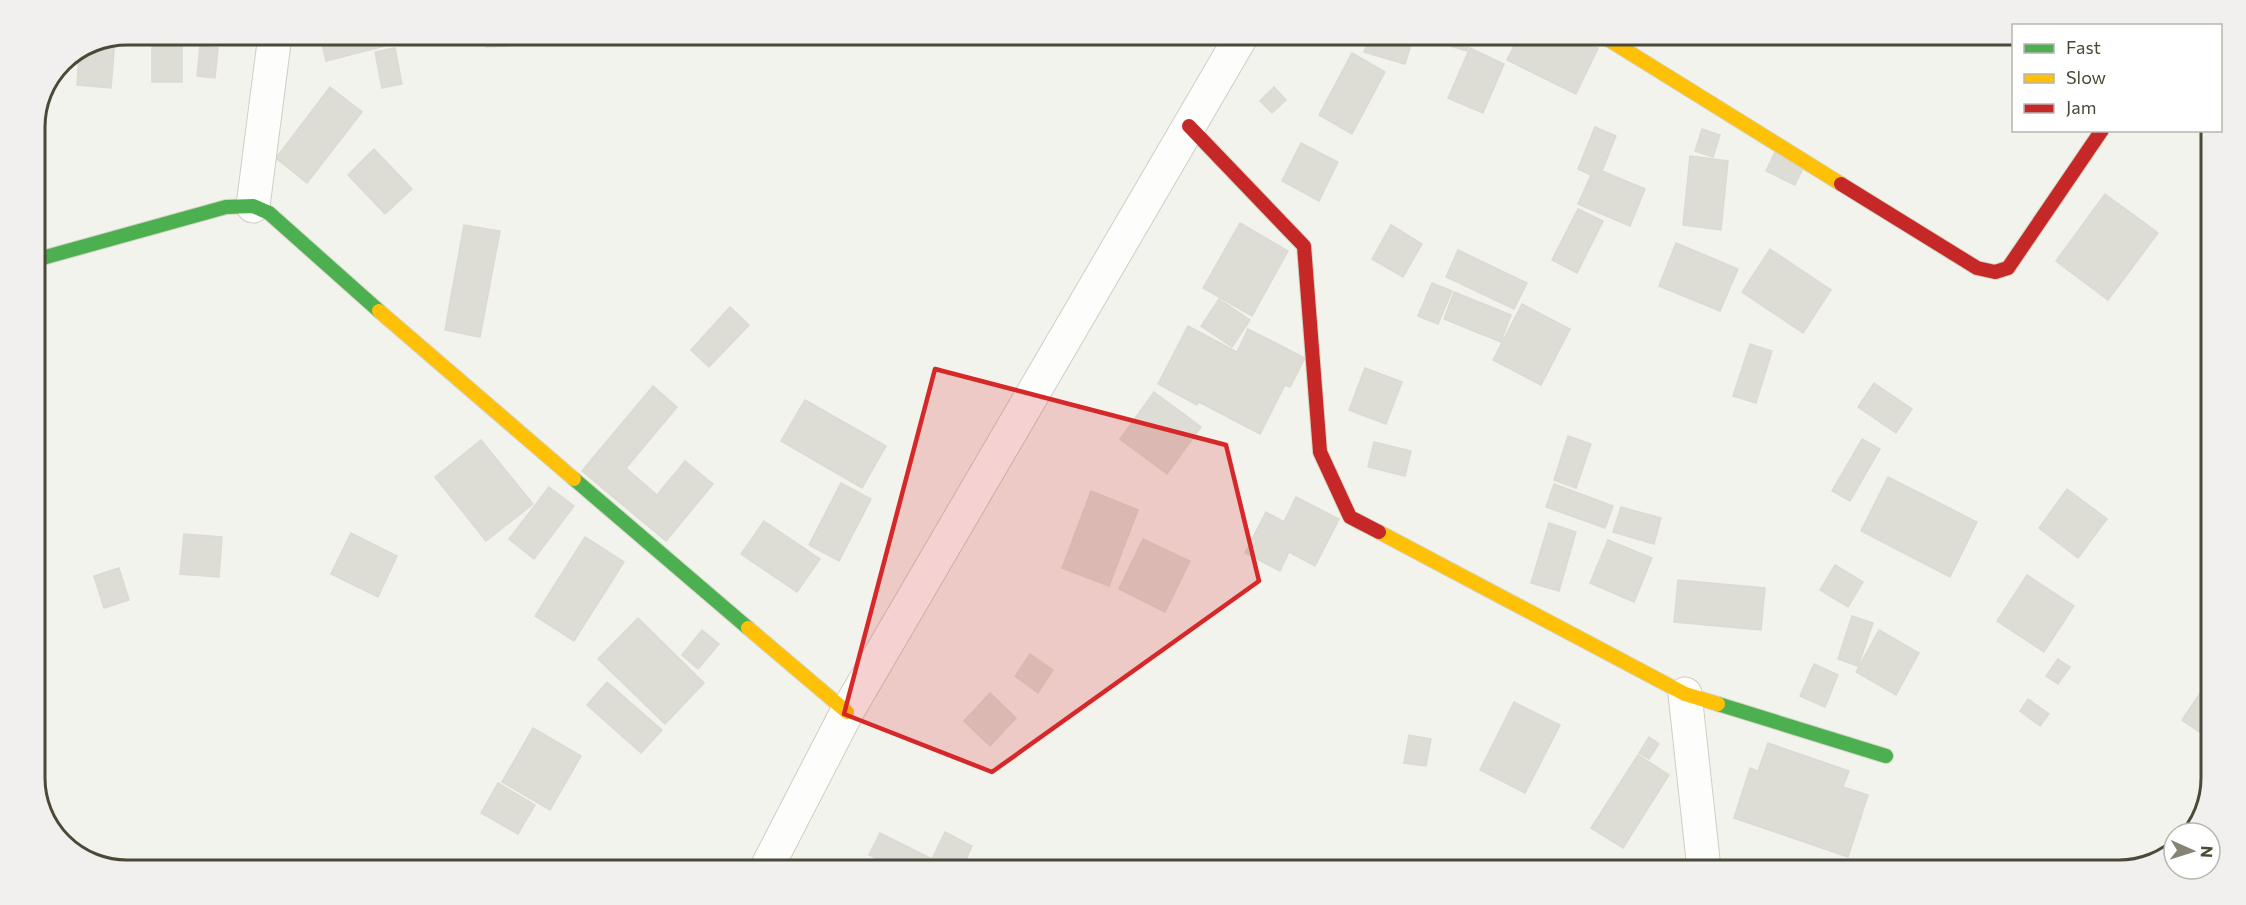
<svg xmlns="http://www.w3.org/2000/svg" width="2246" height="905" viewBox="0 0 2246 905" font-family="Commissioner,sans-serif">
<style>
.building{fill:#dddcd5;stroke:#dcdbd2;stroke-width:1.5}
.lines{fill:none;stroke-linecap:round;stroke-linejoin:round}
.street-casing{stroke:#cfcec7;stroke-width:35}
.fast-casing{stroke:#d4d5c5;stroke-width:16}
.slow-casing{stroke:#d4d5c5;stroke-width:16}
.jam-casing{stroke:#d4d5c5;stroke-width:16}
.street{stroke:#fdfdfc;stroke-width:33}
.fast{stroke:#4caf50;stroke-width:14}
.slow{stroke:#ffc107;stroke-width:14}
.jam{stroke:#c62828;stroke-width:14}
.marked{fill:#d62828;fill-opacity:0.2;stroke:#d62828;stroke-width:4.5;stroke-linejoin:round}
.rim{fill:none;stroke:#4b4937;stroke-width:3}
</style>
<rect width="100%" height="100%" fill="#f3f3ed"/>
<g class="building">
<rect x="152" y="35" width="30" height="47"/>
<polygon points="320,35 383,35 385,46 326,61"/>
<polygon points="486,35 508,35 509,46 486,47"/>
<polygon points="1369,38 1413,38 1405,64 1364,52"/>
<polygon points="1423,38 1471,38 1467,51"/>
<polygon points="1518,38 1578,38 1598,48 1576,94 1507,60"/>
<polygon points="115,39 111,88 77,85 79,54"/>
<polygon points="200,46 218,48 215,78 197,76"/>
<polygon points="395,48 402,84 382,88 375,52"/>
<polygon points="1470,48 1504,64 1483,113 1448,98"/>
<polygon points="1352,53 1385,72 1352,134 1319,115"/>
<polygon points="330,87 362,112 307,183 276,158"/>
<polygon points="1274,87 1286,100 1272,113 1260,101"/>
<polygon points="1595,127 1616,136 1602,171 1645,189 1630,226 1578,204 1591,175 1578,169"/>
<polygon points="1702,129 1720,135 1713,157 1695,151"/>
<polygon points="1301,143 1338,162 1319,201 1282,181"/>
<polygon points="374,149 412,189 385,214 348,175"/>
<polygon points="1775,152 1804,166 1795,185 1766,171"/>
<polygon points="1690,156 1728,161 1721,230 1683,225"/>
<polygon points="2105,194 2158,233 2108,300 2056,261"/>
<polygon points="1578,209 1603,221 1577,273 1552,260"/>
<polygon points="1240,223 1288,251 1252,316 1203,288"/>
<polygon points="464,225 500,231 480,337 445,330"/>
<polygon points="1391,225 1422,244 1403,277 1372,259"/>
<polygon points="1676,243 1738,269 1720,311 1659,286"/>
<polygon points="1770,249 1831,290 1803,333 1742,292"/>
<polygon points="1458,250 1527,283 1514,309 1446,277"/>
<polygon points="1432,283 1452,291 1438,324 1418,316"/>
<polygon points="1454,292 1511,315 1501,342 1444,319"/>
<polygon points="1219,299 1250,320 1232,347 1201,326"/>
<polygon points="1522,304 1570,329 1541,385 1493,360"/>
<polygon points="730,307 749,325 709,367 691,350"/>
<polygon points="1188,326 1237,352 1248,329 1305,358 1290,387 1285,385 1260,434 1199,402 1197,405 1158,384"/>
<polygon points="1750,344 1772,351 1756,403 1733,396"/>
<polygon points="1365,368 1402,382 1386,424 1349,410"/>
<polygon points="1874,383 1912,409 1896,433 1858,407"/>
<polygon points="653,386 677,407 626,468 657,495 685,461 713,484 666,541 582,471"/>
<polygon points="1154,392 1201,427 1167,474 1120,439"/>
<polygon points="805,400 886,446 862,488 781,441"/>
<polygon points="1568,436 1591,444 1576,488 1554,480"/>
<polygon points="1862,439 1880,449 1850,501 1832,491"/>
<polygon points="481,440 533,504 486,541 435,477"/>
<polygon points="1374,442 1411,451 1405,476 1368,467"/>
<polygon points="1888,477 1977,522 1950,577 1861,531"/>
<polygon points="841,483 871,499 839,561 809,545"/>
<polygon points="1554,484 1613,506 1605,528 1546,507"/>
<polygon points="549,487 574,506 534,559 509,539"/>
<polygon points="2067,489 2107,519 2078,558 2039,528"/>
<polygon points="1091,491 1138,510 1109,586 1062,568"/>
<polygon points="1296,497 1339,519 1315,566 1289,552 1280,571 1245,553 1266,512 1284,522"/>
<polygon points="1621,507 1661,518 1654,544 1613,532"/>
<polygon points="764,521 820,559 797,592 741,554"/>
<polygon points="1549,523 1576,532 1559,591 1531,583"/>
<polygon points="351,533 397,556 378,597 331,574"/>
<polygon points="184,534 222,537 219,577 180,574"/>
<polygon points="585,537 624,562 574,641 535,616"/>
<polygon points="1143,539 1190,561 1165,612 1119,589"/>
<polygon points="1608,540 1652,558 1634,602 1590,583"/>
<polygon points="1835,565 1863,582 1848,607 1820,590"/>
<polygon points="119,568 129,600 104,608 94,576"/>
<polygon points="2027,575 2074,606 2044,652 1997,621"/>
<polygon points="1678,580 1765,588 1761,630 1674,622"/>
<polygon points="1852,616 1873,623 1858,666 1838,659"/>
<polygon points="638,618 704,683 665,724 598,659"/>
<polygon points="702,630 719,644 698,669 682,655"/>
<polygon points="1879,630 1919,653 1896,695 1856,672"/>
<polygon points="1030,654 1053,670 1038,693 1015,676"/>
<polygon points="2058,659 2070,667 2058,684 2046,676"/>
<polygon points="1814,664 1838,675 1825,707 1800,696"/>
<polygon points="607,682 662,730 641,753 587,705"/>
<polygon points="2207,683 2207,737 2182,720"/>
<polygon points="990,693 1016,718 990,746 964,721"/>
<polygon points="2028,699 2049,714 2040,726 2020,711"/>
<polygon points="1514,702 1560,725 1525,793 1480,770"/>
<polygon points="533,728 581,756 550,810 502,782"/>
<polygon points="1409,735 1431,739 1426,766 1404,763"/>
<polygon points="1649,737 1659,744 1649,759 1639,753"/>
<polygon points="1768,743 1849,771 1843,787 1868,795 1848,857 1734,818 1750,768 1758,771"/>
<polygon points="1638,755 1669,775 1623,848 1591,828"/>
<polygon points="498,783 535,805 518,834 481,813"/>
<polygon points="945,832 972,846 962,868 894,867 869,855 880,833 932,859"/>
</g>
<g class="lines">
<defs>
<g id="street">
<polyline points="253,206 275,35"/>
<polyline points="1685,694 1704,869"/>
<polyline points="767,867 847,712 1241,37"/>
</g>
<g id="fast">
<polyline points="35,260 226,207 253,206 269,213 379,311"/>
<polyline points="574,479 748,628"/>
<polyline points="1718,704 1886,756"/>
</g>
<g id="slow">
<polyline points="1606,38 1841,184"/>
<polyline points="379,311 574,479"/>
<polyline points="1379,532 1685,694 1718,704"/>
<polyline points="748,628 847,712"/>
</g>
<g id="jam">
<polyline points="1189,126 1304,246 1320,452 1350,517 1379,532"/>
<polyline points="1841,184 1977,268 1995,272 2008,268 2102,130"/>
</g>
</defs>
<use href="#street" class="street-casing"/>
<use href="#fast" class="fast-casing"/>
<use href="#slow" class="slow-casing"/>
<use href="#jam" class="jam-casing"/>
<use href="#street" class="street"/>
<use href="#fast" class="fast"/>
<use href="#slow" class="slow"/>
<use href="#jam" class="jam"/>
</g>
<path class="marked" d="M935,369L1226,445L1259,581L992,772L844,714Z"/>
<path d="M0 0H2246V905H0ZM127 45H2119A82 82 0 0 1 2201 127V778A82 82 0 0 1 2119 860H127A82 82 0 0 1 45 778V127A82 82 0 0 1 127 45Z" fill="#f1f0ef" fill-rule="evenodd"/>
<path class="rim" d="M127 45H2119A82 82 0 0 1 2201 127V778A82 82 0 0 1 2119 860H127A82 82 0 0 1 45 778V127A82 82 0 0 1 127 45Z"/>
<rect x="2012" y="24" width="210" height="108" fill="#ffffff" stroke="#b7b6af" stroke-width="1.5"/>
<rect x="2024" y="44" width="30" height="9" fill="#4caf50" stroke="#b7b6af" stroke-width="1.5"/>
<text x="2066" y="54" font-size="18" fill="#4b4937">Fast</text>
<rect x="2024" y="74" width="30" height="9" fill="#ffc107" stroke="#b7b6af" stroke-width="1.5"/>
<text x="2066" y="84" font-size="18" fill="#4b4937">Slow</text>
<rect x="2024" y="104" width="30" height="9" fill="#c62828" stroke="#b7b6af" stroke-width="1.5"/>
<text x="2066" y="114" font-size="18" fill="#4b4937">Jam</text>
<g transform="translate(2192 851) rotate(93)"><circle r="28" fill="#ffffff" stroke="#b7b6af" stroke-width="1.5"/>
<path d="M0-4.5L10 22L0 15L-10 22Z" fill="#868477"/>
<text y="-9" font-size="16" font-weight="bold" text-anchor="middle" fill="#4b4937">N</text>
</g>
</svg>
